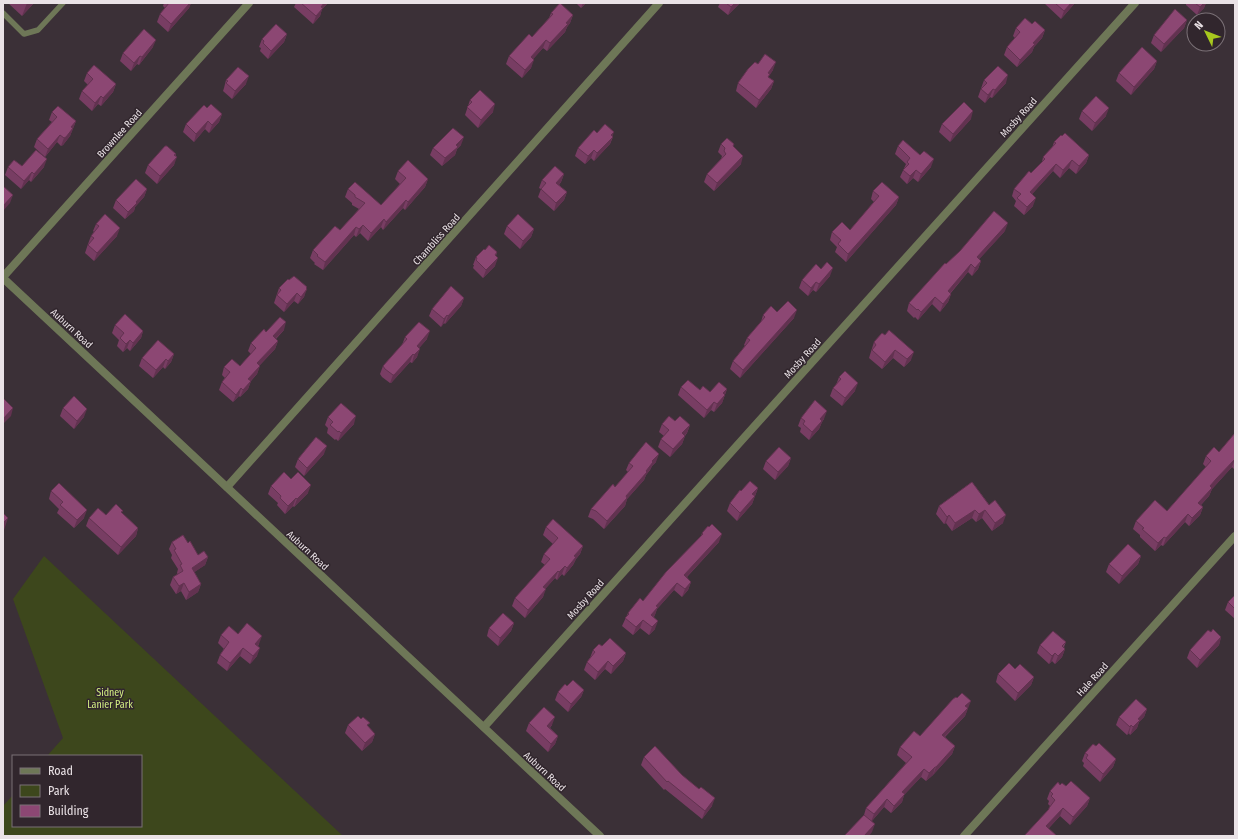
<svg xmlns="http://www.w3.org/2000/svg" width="1238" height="839" viewBox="0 0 1238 839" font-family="'Fira Sans Condensed',sans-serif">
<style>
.green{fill:#3d471c}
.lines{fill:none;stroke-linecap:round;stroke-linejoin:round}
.service{stroke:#6e7757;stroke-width:5.5}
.minor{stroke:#6e7757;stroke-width:8}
.tertiary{stroke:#6e7757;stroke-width:8}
.wall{fill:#783d63}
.shaded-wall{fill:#623250}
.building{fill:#8c4773;stroke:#623250}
.labels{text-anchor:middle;stroke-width:3;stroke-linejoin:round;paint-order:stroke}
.street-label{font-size:10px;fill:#eae2e6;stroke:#31262d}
.park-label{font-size:10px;fill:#d4f082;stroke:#31262d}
</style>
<rect width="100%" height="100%" fill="#3b3037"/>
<polygon class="green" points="44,556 343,836 3,836 3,806 13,795 13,826 141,826 141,756 47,756 63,738 13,599"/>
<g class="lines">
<polyline class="service" points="3,13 24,34 38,30 63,3"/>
<g class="minor">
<polyline points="3,277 249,3"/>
<polyline points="227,487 659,3"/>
<polyline points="484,727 1135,3"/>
<polyline points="964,836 1235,536"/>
</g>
<polyline class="tertiary" points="3,278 600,836"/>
</g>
<g class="wall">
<polygon points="8,3 34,3 22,16"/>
<polygon points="164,3 191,3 189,8 168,32 157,22 160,14 165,8 163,6"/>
<polygon points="296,3 328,3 322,9 320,16 313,24 294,7"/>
<polygon points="576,3 586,3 581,8"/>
<polygon points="720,3 740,3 728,15 718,7"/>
<polygon points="1044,3 1075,3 1061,19"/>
<polygon points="1186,3 1206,3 1204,8 1197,15 1186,5"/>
<polygon points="551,13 573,15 570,23 567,27 565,32 547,51 543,48 533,59 531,68 522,78 506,64 509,56 532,37 549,18"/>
<polygon points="1187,20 1184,28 1161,52 1151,43 1154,35"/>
<polygon points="1032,24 1045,30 1042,38 1034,47 1032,52 1017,67 1004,55 1007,47 1015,38 1013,36 1016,28"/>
<polygon points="287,34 284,42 268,59 260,51 261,48 259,47 262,39"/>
<polygon points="153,47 139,65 137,64 131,71 120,61 123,53"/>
<polygon points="1157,61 1154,69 1131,95 1116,81 1119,73"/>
<polygon points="758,64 773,70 768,77 774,81 771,89 756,108 736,91 738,83"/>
<polygon points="87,73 116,84 113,92 101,106 98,104 92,111 79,99 82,91 88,85 84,81"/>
<polygon points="226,80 246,84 232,99 223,91 224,88"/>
<polygon points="984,80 1006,83 992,98 990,97 985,103 978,97"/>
<polygon points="470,100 493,112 478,128 465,115"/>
<polygon points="207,108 222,114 219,122 209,133 205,129 194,142 183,132 186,124"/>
<polygon points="1082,111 1106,116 1092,131 1079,119"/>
<polygon points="52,112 76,121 70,136 63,145 61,146 57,142 45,157 34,147 37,139 52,122 49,120"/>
<polygon points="971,119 950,142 939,132 942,124"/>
<polygon points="597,133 613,136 613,137 610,144 594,161 591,158 585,164 575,156 578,148"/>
<polygon points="1054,142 1089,155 1086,163 1076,174 1069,168 1060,178 1053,171 1032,194 1033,206 1024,215 1014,206 1016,201 1012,196 1014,189 1031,173 1042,162 1043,157 1052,148"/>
<polygon points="721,144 733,146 741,164 714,191 704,182 707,174 721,159 722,156 718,152"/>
<polygon points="461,145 457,149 455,155 442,166 430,155 433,148"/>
<polygon points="898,146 920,155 931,167 918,182 913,178 907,184 900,177 906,164 895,154"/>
<polygon points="176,154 174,165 157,184 145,173 148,165"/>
<polygon points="22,166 44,167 31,182 29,180 21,189 5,175 8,167"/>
<polygon points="398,171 428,179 425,187 405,210 403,208 383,230 381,227 368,241 360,233 356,237 354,235 323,270 314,264 315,263 310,258 313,250 340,230 359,209 352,205 352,203 345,197 348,189 381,205 400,184 395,179"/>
<polygon points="564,174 561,182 559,185 567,192 564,200 554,211 538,197 541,189 539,188 542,180"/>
<polygon points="147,189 144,197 135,207 134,211 125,219 113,208 116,200"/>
<polygon points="873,191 899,197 896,205 846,262 835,252 837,247 830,240 832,232 850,230 874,202 871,199"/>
<polygon points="96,224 117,236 94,261 85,253 88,244 91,236 94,232 93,231"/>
<polygon points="507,226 534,229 531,237 520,249 504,234"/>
<polygon points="1005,231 979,259 981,261 978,269 972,276 968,272 950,294 951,294 948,302 940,312 932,304 918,320 915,317 914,318 907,311 909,303 946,264"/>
<polygon points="485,250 497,252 496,256 495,266 483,278 473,268 474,265 473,265 476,257"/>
<polygon points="830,276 816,292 813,290 808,296 799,288 802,280"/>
<polygon points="289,280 306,289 304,297 298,304 294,301 284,312 274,303 279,288"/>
<polygon points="464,298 461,306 445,324 444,323 441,327 429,316 432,309"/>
<polygon points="777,312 794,318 740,378 730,369 733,361 745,346 744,345 747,338 761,322 763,315"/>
<polygon points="115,325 143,331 141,338 130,351 127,348 123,352 117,346 119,340 112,333"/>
<polygon points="284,330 276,339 278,341 275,349 260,365 257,374 251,381 248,389 240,397 239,396 233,402 219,390 222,382 225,378 222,375 224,367 240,366 251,354 248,351 251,343 266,332"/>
<polygon points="882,333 911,360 904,367 893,358 882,369 869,358 874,342"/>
<polygon points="405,337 427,339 419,348 417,357 412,363 410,362 391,383 390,383 382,377 380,374 383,366 402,345"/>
<polygon points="174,354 171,362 165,369 163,367 153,378 139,366 142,358"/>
<polygon points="839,377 855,391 842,406 830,396 833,388 836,385"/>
<polygon points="681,387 710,392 727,389 722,403 714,412 711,410 704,418 678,395"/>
<polygon points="63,408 84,417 74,429 60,416"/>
<polygon points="328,417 354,424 338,441 336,439 335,440 327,433 328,428 325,425"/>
<polygon points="801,418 824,419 822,422 819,429 809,440 800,432 801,428 798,426"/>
<polygon points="675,421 690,425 687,433 685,436 682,444 670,457 658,447 661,439 664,436 659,432 662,424"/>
<polygon points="1235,433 1235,470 1232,467 1212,489 1209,496 1201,505 1203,507 1200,515 1189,526 1185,522 1163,546 1161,545 1155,551 1140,537 1140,535 1133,529 1136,521 1167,511 1206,467 1203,464 1206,456 1219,452"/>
<polygon points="324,454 304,476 295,467 298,459"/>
<polygon points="791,458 788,466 775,480 763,469 766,461"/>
<polygon points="656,462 652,466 650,470 646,475 644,480 627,499 625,506 604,529 593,519 588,517 591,509 615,487 628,472 626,470 629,463"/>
<polygon points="291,479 308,493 294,507 293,506 285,514 277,505 278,503 268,494 271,486"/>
<polygon points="972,482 1003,523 992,531 982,518 976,522 972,518 952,531 946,523 944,524 936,514 939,506"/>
<polygon points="758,488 752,504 737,521 727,511 730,503 741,491"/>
<polygon points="51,491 84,518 74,528 57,513 59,509 49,499"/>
<polygon points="122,513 138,528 136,536 118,555 86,526 89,518 106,515"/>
<polygon points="546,527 583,546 580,554 576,559 573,565 564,576 562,574 557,580 555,578 545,589 543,597 525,618 512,606 515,598 545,565 541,562 544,554 553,544 543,535"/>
<polygon points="702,533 719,542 687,577 691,582 688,590 682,597 674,590 657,609 654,617 655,629 649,635 640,628 633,635 622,626 628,613 643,601 701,536"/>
<polygon points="172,542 188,543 198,555 208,557 205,565 194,572 201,584 198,592 186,600 181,591 176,594 170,585 173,577 178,575 177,573 178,569 171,558 172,555 169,549"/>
<polygon points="1141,556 1138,564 1119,584 1106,572 1109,564"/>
<polygon points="1235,595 1235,619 1225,610 1228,602"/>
<polygon points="514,623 511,631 498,646 487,636 489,628"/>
<polygon points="1211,632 1221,637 1219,645 1197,668 1187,658 1190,650"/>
<polygon points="238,634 259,644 258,646 257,656 250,664 240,656 227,671 217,663 220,655 224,649 218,643 221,635"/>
<polygon points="1066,642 1064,647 1065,649 1062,657 1055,664 1052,661 1049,664 1037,653 1040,645"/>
<polygon points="602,646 626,653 623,661 611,674 605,669 595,680 584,670 587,662 590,658 593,650"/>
<polygon points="1015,669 1034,677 1031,685 1015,701 996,682 998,674"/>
<polygon points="567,686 584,690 581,697 568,712 555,700 558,692"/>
<polygon points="968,708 965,716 945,737 955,746 952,754 933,775 926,781 921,777 904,795 902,802 891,813 884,807 871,822 872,832 864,815 866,808 906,763 897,755 900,747"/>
<polygon points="1147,709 1144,717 1139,722 1137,728 1130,735 1129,733 1127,735 1116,725 1119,717"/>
<polygon points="529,723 552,725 550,728 558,736 555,744 548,752 526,731"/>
<polygon points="348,725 368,727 375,734 372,742 362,751 345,733"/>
<polygon points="1096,746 1116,759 1113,767 1100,782 1083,766 1084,763 1082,761 1085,753"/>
<polygon points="644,757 712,806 702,819 665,789 664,790 641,765"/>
<polygon points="1060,785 1066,786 1090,798 1087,806 1070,825 1060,816 1049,828 1024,836 1048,811 1049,808 1050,806 1048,804 1049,801 1047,799 1050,791"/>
</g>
<g class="shaded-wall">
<polygon points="27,3 34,3 22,16"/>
<polygon points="189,3 191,3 189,8 168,32 171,24"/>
<polygon points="324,3 328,3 322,9 320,16 313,24 316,16 321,7"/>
<polygon points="583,3 586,3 581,8"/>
<polygon points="735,3 740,3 728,15 731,7"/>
<polygon points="1071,3 1075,3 1061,19 1064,11"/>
<polygon points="1203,3 1206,3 1204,8 1197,15 1200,7"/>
<polygon points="573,15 570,23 567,27 565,32 547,51 550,43 566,23"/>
<polygon points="1187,20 1184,28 1161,52 1164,44"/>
<polygon points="1045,30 1042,38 1034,47 1032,52 1017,67 1020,60 1033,43"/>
<polygon points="287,34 284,42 268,59 271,51"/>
<polygon points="156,40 153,47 139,65 142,57"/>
<polygon points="546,40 543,48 528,65 531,57"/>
<polygon points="140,56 137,64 131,71 134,63"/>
<polygon points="534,60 531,68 522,78 525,70"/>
<polygon points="1157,61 1154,69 1131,95 1134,87"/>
<polygon points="776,62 773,70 769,76 767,82 768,73"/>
<polygon points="1008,75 1006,83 992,98 995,90"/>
<polygon points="249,76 246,84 232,99 235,91"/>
<polygon points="774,81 771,89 756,108 759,100"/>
<polygon points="116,84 113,92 101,106 103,98"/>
<polygon points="993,89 990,97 985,103 988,95"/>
<polygon points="101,96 98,104 92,111 95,103"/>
<polygon points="495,104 493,112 478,128 481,120"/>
<polygon points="1109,108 1106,116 1092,131 1095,123"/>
<polygon points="973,111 971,119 950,142 953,134"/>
<polygon points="222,114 219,122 209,133 212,125"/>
<polygon points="76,121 70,136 63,145 61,146 64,138 71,127"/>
<polygon points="208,121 205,129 194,142 196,134"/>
<polygon points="614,132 610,144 594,161 597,153"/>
<polygon points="60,135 57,142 45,157 48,149"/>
<polygon points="464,137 461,145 457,149 455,155 442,166 445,158"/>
<polygon points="594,150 591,158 585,164 588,156"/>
<polygon points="1089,155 1086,163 1076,174 1079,166"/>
<polygon points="743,156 741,164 714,191 717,183"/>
<polygon points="177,157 174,165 157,184 160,176"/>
<polygon points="47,159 44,167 31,182 34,174"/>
<polygon points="934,159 931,167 918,182 921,174"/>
<polygon points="1072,160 1069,168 1060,178 1063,170"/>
<polygon points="1056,164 1053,171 1027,200 1030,192"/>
<polygon points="916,170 913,178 907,184 910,176"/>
<polygon points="32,172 29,180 21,189 24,181"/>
<polygon points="564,174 561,182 554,191 556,183"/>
<polygon points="428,179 425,187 405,210 408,202"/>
<polygon points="147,189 144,197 135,207 134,211 125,219 128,212 136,202"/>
<polygon points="567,192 564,200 554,211 556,203"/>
<polygon points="13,195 10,203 3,211 3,206"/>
<polygon points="899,197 896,205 846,262 848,254"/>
<polygon points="1036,198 1033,206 1024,215 1027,207"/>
<polygon points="406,200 403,208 383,230 386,222"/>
<polygon points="384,219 381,227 368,241 371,233"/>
<polygon points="1008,223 1005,231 974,265 977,257"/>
<polygon points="363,225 360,233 356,237 359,229"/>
<polygon points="356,227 354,235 323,270 325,262"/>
<polygon points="120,228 117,236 94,261 97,253"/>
<polygon points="534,229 531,237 520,249 523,241"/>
<polygon points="498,258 495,266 483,278 486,270"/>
<polygon points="981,261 978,269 972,276 975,268"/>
<polygon points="971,264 968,272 945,299 948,291"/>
<polygon points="833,268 830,276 816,292 819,284"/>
<polygon points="816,282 813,290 808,296 811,288"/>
<polygon points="307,287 305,291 307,289 304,297 298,304 301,297"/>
<polygon points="297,293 294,301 284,312 287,304"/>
<polygon points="951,294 948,302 940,312 943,304"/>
<polygon points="935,297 932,304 918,320 921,312"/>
<polygon points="464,298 461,306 445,324 448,316"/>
<polygon points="797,310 794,318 740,378 743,370"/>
<polygon points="447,315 444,323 441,327 444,319"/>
<polygon points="286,322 284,330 270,344 273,336"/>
<polygon points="143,331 141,338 130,351 133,343"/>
<polygon points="430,331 427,339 414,354 417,346"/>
<polygon points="130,340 127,348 123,352 126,344"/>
<polygon points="278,341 275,349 254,371 257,363"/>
<polygon points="420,349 417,357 412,363 414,355"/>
<polygon points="895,350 893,358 882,369 885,362"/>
<polygon points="914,352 911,360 904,367 907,359"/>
<polygon points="174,354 171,362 165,369 168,361"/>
<polygon points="413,354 410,362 391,383 390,383 393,375"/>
<polygon points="166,359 163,367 153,378 156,370"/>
<polygon points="260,366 257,374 247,385 251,381 248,389 240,397 243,390 248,379"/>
<polygon points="858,383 855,391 842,406 845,398"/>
<polygon points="241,388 239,396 233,402 236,395"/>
<polygon points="727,389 722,403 714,412 717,404 723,393"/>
<polygon points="714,402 711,410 704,418 707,410"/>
<polygon points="13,408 11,416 3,424 3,419"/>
<polygon points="87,409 84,417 74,429 77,421"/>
<polygon points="827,411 824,419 822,422 819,429 809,440 812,432 820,419"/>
<polygon points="356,416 354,424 338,441 341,433"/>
<polygon points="690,425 687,433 679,441 682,433"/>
<polygon points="685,436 682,444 670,457 673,449"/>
<polygon points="327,446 324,454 304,476 307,468"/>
<polygon points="659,454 656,462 652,466 650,470 646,475 644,480 627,499 625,506 604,529 607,521 646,471 652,461"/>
<polygon points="791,458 788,466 775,480 778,472"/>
<polygon points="1235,459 1232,467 1212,489 1209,496 1195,511 1198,503 1210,486"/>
<polygon points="311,485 308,493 294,507 297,499"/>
<polygon points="758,488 755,496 752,494"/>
<polygon points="755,496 752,504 737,521 740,513"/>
<polygon points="296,498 293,506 285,514 288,506"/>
<polygon points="1203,507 1200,515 1189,526 1192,518"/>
<polygon points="87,510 84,518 74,528 77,520"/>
<polygon points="975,510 972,518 952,531 955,523"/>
<polygon points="985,510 982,518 976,522 979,514"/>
<polygon points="1188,514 1185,522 1163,546 1166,538"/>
<polygon points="949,515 946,523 944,524 947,517"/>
<polygon points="1006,515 1003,523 992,531 995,523"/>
<polygon points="8,518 4,530 3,530 3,523"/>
<polygon points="138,528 136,536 118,555 121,547"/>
<polygon points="722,534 719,542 681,583 684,575"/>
<polygon points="1164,537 1161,545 1155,551 1158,543"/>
<polygon points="583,546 580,554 576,559 573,565 564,576 567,568 574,556"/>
<polygon points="1141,556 1138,564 1119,584 1122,576"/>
<polygon points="208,557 205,565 189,576 192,568"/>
<polygon points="565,566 562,574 557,580 559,572"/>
<polygon points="558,571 555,578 540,595 543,587"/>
<polygon points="691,582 688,590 682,597 685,589"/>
<polygon points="184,583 181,591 176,594 179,586"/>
<polygon points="677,583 674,590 657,609 655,615 648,622 651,615 656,606"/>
<polygon points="201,584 198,592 186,600 189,592"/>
<polygon points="546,589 543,597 525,618 528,610"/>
<polygon points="643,620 640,628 633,635 636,627"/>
<polygon points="658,621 655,629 649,635 652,627"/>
<polygon points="514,623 511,631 498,646 500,638"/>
<polygon points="262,636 259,644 253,652 255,644"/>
<polygon points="1221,637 1219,645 1197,668 1200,660"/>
<polygon points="243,648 240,656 227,671 230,663"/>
<polygon points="260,648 257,656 250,664 253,656"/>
<polygon points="1065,649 1062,657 1055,664 1058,656"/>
<polygon points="626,653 623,661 611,674 613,666"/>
<polygon points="1055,653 1052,661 1049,664 1052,656"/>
<polygon points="608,661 605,669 595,680 598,672"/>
<polygon points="1034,677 1031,685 1015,701 1018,693"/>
<polygon points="584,690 581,697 568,712 571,704"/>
<polygon points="971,701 965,716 939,742 942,735 965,706"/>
<polygon points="1147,709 1144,717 1139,722 1137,728 1130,735 1133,727 1138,719"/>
<polygon points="555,717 552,725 544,734 547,726"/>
<polygon points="1131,725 1129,733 1127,735 1130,727"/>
<polygon points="375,734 372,742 362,751 365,743"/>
<polygon points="558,736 555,744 548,752 551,744"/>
<polygon points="955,746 952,754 933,775 936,767"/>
<polygon points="1116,759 1113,767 1100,782 1103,774"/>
<polygon points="935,767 933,775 926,781 929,773"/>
<polygon points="924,769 921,777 904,795 902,802 891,813 894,806 902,792"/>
<polygon points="715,798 712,806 702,819 705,811"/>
<polygon points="1090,798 1087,806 1070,825 1073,817"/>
<polygon points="887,799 884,807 871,822 874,814"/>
<polygon points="1063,808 1060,816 1043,834 1046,826"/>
<polygon points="875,824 872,832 869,836 864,836"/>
</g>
<g class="building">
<polygon points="169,3 190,3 171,24 160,14"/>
<polygon points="301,3 324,3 321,7 323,8 316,16"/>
<polygon points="560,3 573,15 566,23 568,24 550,43 546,40 531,57 534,60 525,70 509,56 529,34 532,37 553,14 551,13"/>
<polygon points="726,3 735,3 731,7"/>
<polygon points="1055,3 1071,3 1064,11"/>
<polygon points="1195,3 1204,3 1200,7"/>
<polygon points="1175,9 1187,20 1164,44 1154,35"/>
<polygon points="1025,18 1032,24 1035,21 1045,30 1033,43 1035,44 1020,60 1007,47 1020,32 1016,28"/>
<polygon points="276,24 287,34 271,51 263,43 264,41 262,39"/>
<polygon points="144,29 156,40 142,57 140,56 134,63 123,53"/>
<polygon points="1142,47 1157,61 1134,87 1119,73"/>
<polygon points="765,54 776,62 768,73 770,74 768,77 774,81 759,100 738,83 748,69 755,62 758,64"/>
<polygon points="94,65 116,84 103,98 101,96 95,103 82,91 93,79 87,73"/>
<polygon points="998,66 1008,75 995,90 993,89 988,95 981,89 987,83 984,80"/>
<polygon points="238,67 249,76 235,91 226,83 228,81 226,80"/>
<polygon points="480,90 495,104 481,120 467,107 472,102 470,100"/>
<polygon points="1096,96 1109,108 1095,123 1082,111"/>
<polygon points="964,102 973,111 953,134 942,124"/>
<polygon points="211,104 222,114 212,125 208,121 196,134 186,124 204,105 207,108"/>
<polygon points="58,106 76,121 71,127 73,128 66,137 64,138 60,135 48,149 37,139 57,117 52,112"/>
<polygon points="605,124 614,132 611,135 613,137 597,153 594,150 588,156 578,148 594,130 597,133"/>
<polygon points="453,128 464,137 456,145 458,147 445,158 433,148"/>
<polygon points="1065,133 1089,155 1079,166 1072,160 1063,170 1056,164 1030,192 1036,198 1027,207 1017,198 1021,194 1014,189 1029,171 1031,173 1045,159 1043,157 1056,143 1054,142 1061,135 1062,136"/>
<polygon points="727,138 734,144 733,146 743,156 717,183 707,174 726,154 724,151 725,148 721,144"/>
<polygon points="903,140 920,155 924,151 934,159 921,174 916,170 910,176 903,170 909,164 907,162 910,158 898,146"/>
<polygon points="165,146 167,146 176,154 174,155 177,157 160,176 148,165"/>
<polygon points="36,150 47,159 34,174 32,172 24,181 8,167 14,160 22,166"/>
<polygon points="408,160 428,179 408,202 406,200 386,222 384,219 371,233 363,225 359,229 356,227 325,262 317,256 318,255 313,250 335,226 340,230 365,203 355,197 355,195 348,189 355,182 381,205 406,178 398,171"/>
<polygon points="555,166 564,174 556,183 567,192 556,203 541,189 546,183 542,180"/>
<polygon points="136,179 147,189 136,202 137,203 128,212 116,200"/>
<polygon points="882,182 899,197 848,254 838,244 841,240 832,232 842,222 850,230 879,196 873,191"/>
<polygon points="3,186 13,195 3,206"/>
<polygon points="994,211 1008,223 977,257 981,261 975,268 971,264 948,291 951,294 943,304 935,297 921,312 918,309 917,310 909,303 945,263 946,264 960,251"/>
<polygon points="105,214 120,228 97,253 88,245 94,238 91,236 99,226 96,224"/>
<polygon points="518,214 534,229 523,241 507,226"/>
<polygon points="489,245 497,252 495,255 498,258 486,270 476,260 477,258 476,257 484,249 485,250"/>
<polygon points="827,262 833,268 819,284 816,282 811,288 802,280 816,264 821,269"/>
<polygon points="294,276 307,287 306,288 307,289 301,297 297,293 287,304 277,295 281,290 279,288 288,279 289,280"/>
<polygon points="451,286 464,298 448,316 447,315 444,319 432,309"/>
<polygon points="788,301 797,310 743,370 733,361 750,340 747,338 765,317 763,315 771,306 777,312"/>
<polygon points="125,314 143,331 133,343 130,340 126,344 120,338 124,333 115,325"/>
<polygon points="280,317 286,322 273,336 278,341 257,363 260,366 248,379 251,381 243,390 241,388 236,395 222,382 230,372 224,367 232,359 240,366 256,348 251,343 264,329 266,332"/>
<polygon points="419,322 430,331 417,346 420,349 414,355 413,354 394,375 393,375 385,369 383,366 407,339 405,337"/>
<polygon points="889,330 914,352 907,359 895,350 885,362 872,350 876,345 874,342 882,333 885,335"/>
<polygon points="158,340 174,354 168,361 166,359 156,370 142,358"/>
<polygon points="845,371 858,383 845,398 833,388 841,379 839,377"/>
<polygon points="688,380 700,390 703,386 710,392 719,382 727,389 723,393 725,395 717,404 714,402 707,410 681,387"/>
<polygon points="74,396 87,409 77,421 63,408"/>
<polygon points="3,398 13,408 3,419"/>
<polygon points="815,400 827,411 820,419 822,421 812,432 803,424 805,421 801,418"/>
<polygon points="341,403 356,416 341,433 339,431 338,432 330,425 333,422 328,417"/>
<polygon points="669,416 675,421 680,416 690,425 682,433 685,436 673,449 661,439 669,430 662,424"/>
<polygon points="1235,433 1235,459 1216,479 1210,486 1212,488 1198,503 1203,507 1192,518 1188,514 1166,538 1164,537 1158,543 1142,529 1144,528 1136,521 1155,500 1167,511 1211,461 1206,456 1214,447 1219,452"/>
<polygon points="316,437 327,446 307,468 298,459"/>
<polygon points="646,442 659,454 652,461 653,462 646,471 647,472 626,496 627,498 607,521 596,511 591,509 613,484 615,487 633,466 629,463"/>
<polygon points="779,447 791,458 778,472 766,461"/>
<polygon points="284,472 291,479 298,472 311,485 297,499 296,498 288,506 280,498 281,496 271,486"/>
<polygon points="750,481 758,488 752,494 755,496 740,513 730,503 740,490 741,491"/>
<polygon points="972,482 989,505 995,500 1006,515 995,523 985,510 979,514 975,510 955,523 949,515 947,517 939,506"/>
<polygon points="59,483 87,510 77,520 60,505 63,502 51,491"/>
<polygon points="116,504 123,511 121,512 138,528 121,547 89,518 98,508 106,515"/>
<polygon points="3,513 8,518 3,523"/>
<polygon points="553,519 583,546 574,556 576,557 567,568 565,566 559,572 558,571 543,587 546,589 528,610 515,598 550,559 544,554 558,538 546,527"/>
<polygon points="712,524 722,534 684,575 691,582 685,589 677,583 656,606 658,607 651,615 658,621 652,627 643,620 636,627 625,618 629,614 628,613 640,598 643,601 666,572 703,534 702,533 708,526 709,527"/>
<polygon points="183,535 188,543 190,541 198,555 204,551 208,557 192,568 201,584 189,592 184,583 179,586 173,577 183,571 180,565 182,564 174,550 176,549 172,542"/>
<polygon points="1128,544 1141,556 1122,576 1109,564"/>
<polygon points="1235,595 1235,609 1228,602"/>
<polygon points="503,613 514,623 500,638 489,628"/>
<polygon points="247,623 262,636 255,644 260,648 253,656 243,648 230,663 220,655 229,642 221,635 229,626 238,634"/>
<polygon points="1213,629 1221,637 1200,660 1190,650 1208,630 1211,632"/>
<polygon points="1053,631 1066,642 1062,646 1065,649 1058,656 1055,653 1052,656 1040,645"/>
<polygon points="610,638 626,653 613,666 608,661 598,672 587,662 595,652 593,650 599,644 602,646"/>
<polygon points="1009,663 1015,669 1020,664 1034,677 1018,693 998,674"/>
<polygon points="573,680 584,690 571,704 558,692 565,684 567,686"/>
<polygon points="962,693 971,701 965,706 968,708 942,735 955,746 936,767 935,767 929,773 924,769 902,792 905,794 894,806 887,799 874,814 866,808 912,757 900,747 914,731 920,736 953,699 956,697 957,698"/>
<polygon points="1136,699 1147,709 1138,719 1140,720 1133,727 1131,725 1130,727 1119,717"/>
<polygon points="544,707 555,717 547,726 558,736 551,744 529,723"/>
<polygon points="358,716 361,719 363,717 370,723 367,725 375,734 365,743 348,725"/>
<polygon points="1099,743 1116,759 1103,774 1086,758 1088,755 1085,753 1093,744 1096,746"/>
<polygon points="655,746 682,775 699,789 701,787 715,798 705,811 668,781 667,782 644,757"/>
<polygon points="1071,781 1090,798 1073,817 1063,808 1046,826 1057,836 1024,836 1049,809 1049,808 1055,800 1051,796 1053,794 1050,791 1058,782 1060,785 1062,783 1066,786"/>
<polygon points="864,815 875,824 864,836 844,836"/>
</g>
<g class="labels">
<g class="street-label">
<text transform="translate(1018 117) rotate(-48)" y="4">Mosby Road</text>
<text transform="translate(119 133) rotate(-48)" y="4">Brownlee Road</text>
<text transform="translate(436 239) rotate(-48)" y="4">Chambliss Road</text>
<text transform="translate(72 328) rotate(43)" y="4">Auburn Road</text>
<text transform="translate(802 358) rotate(-48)" y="4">Mosby Road</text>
<text transform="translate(308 550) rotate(43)" y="4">Auburn Road</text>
<text transform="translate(585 599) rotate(-48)" y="4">Mosby Road</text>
<text transform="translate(1092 679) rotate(-48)" y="4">Hale Road</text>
<text transform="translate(545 771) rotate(43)" y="4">Auburn Road</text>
</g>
<g class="park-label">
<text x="110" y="696">Sidney<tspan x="110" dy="12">Lanier Park</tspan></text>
</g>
</g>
<rect width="1238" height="839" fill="none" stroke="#eae2e6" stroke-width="8"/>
<rect x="12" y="755" width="130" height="72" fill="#31262d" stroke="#7b7177"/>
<rect x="20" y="768" width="20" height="6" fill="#6e7757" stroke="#7b7177"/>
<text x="48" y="775" font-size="12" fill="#eae2e6">Road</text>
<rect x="20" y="785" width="20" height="12" fill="#3d471c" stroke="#7b7177"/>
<text x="48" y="795" font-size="12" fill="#eae2e6">Park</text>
<rect x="20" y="805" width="20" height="12" fill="#8c4773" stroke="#7b7177"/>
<text x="48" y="815" font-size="12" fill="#eae2e6">Building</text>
<g transform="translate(1206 32) rotate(313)"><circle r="19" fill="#31262d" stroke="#7b7177"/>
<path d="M0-3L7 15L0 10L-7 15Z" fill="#a7c81e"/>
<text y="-6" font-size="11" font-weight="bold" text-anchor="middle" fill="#eae2e6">N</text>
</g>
</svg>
